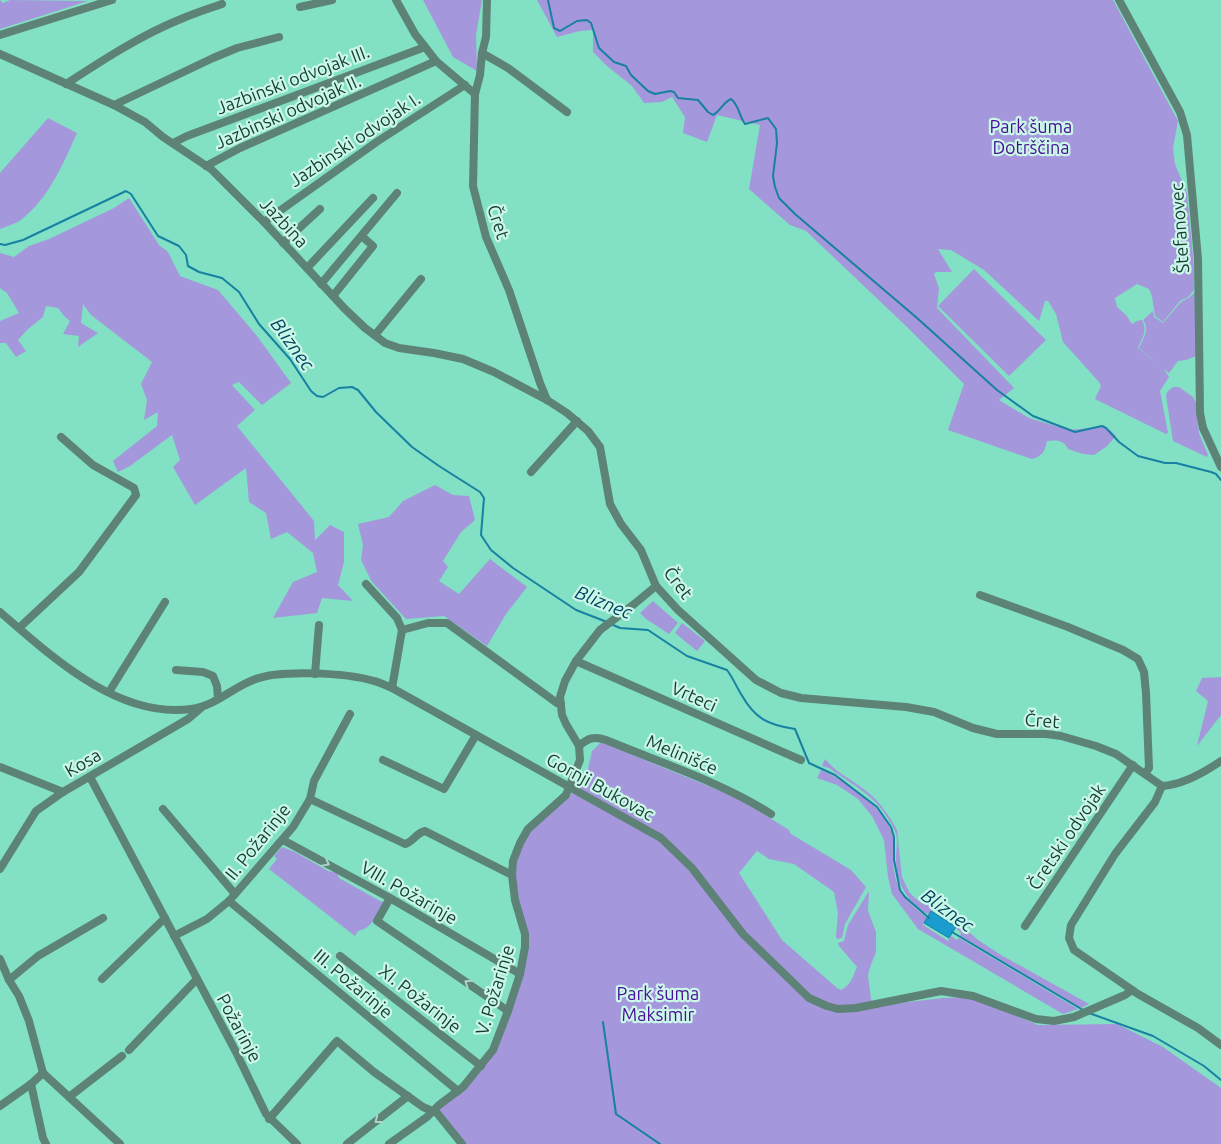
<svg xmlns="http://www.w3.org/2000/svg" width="1221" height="1144" viewBox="0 0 1221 1144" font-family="Ubuntu,sans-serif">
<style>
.green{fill:#a597dc}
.water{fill:#1a9cd1;stroke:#1880a2}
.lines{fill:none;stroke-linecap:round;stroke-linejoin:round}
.stream{stroke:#1880a2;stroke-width:2}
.minor{stroke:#5d8276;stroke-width:8}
.oneway{stroke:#aad4c6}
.labels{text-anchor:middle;stroke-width:4.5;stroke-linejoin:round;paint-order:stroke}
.street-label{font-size:18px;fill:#153e33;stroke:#cbf7e8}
.park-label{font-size:18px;fill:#480e96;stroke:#cbf7e8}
.water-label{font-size:19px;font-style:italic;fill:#004662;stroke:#cbf7e8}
</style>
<rect width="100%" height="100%" fill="#82e0c4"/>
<g class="green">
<polygon points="0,0 3,3 10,0 88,1 0,29"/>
<polygon points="423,0 482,0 476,35 477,71 453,57"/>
<path d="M537,0H1113L1178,121L1173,148L1175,164L1187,193L1194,267V290L1188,297L1180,301L1163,322L1155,316L1152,296L1149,289L1137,284L1115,298L1117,307L1126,315L1132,324L1137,321L1142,320C1148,331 1142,338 1138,348L1163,368L1139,348C1143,339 1150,329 1143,320L1153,311L1154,317L1163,323L1181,302L1190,297L1197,290L1196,356L1186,360L1178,361L1169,373L1164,369L1169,377L1160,391L1168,433L1166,434L1095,399L1101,386L1099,382L1063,342L1056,314L1048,301H1045L1039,321L984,270L951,250L938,249L952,272H936L934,274L939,288L937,308L1014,388L999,400L1029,418L1069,430L1101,427L1110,430L1116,436L1106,447L1094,455L1083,454L1068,449C1064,440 1056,440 1047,441C1045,451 1043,456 1032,459L948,430L964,384L906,326L806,231L790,225L749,189L760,125L717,115L707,142L683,133L685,117L672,97L662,102L644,103L632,86L607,66L593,52V30L580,31L557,37Z"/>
<path d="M48,118L77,133C63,164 49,198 22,219C16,224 7,226 0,229V173Z"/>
<polygon points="129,198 159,245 168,252 180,276 218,290 257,336 291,383 262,405 239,382 232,385 255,410 237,426 314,521 315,540 330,525 344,532 344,562 338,585 353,601 322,598 317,613 273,618 293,582 317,572 313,553 287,532 271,539 266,513 249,502 246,468 195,505 173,467 180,460 172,435 130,466 118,472 113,461 157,426 158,412 144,420 147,400 141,384 152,362 91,315 83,304 81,323 98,333 78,347 79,336 63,334 70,321 64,316 58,308 46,306 43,317 28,329 18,340 26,351 16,357 6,343 0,343 0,321 19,313 7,293 0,288 0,253 14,257 29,246 49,239 114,208"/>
<polygon points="974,269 1046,340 1009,376 938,306"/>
<polygon points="1173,387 1179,387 1193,397 1196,403 1199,433 1208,455 1207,457 1173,441 1166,396 1167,392"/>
<polygon points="435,485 453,495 469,496 475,520 461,532 443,561 448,567 439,581 459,594 490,559 527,587 506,614 487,646 444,616 406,619 372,582 361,560 363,545 358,524 389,517 403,501"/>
<polygon points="653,601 678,623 669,634 646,619 640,613"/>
<polygon points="682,623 705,641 697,651 675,633"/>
<polygon points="1221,677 1221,715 1197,746 1208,701 1196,691 1202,678"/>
<path d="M601,742L740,799L789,830L791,834L851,870L866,887L845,924L842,938L837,939L836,937L838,913L834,892L794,864L769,859L757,851L739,873L782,940L837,988L841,990C851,985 853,976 857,967L839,946L838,943L844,941L848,925L869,891L868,911L876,932V952L869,970L868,976L871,999L874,1006L943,998L972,997L1038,1025L1117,1024L1163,1047L1221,1088V1144H465L439,1109L491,1057L525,961L519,902L515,877L516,859L528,833L538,822L571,795L578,777L588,769L592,751Z"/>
<path d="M825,759C838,775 856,781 871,795C882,805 890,817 897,830L902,877L909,892L915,898L923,904L938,908L952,917L978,940L1001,955L1089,1004L1081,1008L960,936L961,933L956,928L957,925L932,910L929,914C923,913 918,908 914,904C901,891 896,876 896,858C896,852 897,845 897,839C896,830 890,822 885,814C872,794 848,782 829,768L822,766Z"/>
<path d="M821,770C847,781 882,805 892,833C895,842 892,851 893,860C895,891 904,899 927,918L923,925L948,941L951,936L957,940L959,938L1078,1009L1063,1014L918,929L892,894L888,877L884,840L872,816L858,799L837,785L817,778Z"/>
<path d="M282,847L295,852L328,871L337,873L339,878L380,901L385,902C378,914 372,928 358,931L355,936L269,869L277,859L274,856Z"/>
</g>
<polygon class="water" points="931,911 956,927 949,938 924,923"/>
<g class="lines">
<g class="stream">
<path d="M548,0L554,28L560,31L577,21L587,20L591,23L599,48L614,62L626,66L631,75L648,91L655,94L670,91L674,92L678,98L698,100L708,112L713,115C721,111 723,102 731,99C739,105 739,116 745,124L768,118L776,129L777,143L773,176L775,187L779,198L795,214L917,318L997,390L1033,416L1075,432L1102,426L1106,428L1119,442L1138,456L1165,463H1176L1211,472L1216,474L1221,480"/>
<polyline points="0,244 5,245 23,240 126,191 131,194 158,236 179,246 186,255 188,266 199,272 222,278 239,292 259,324 290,359 311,391 317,396 323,397 339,388 352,387 358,390 376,412 412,447 439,466 480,492 484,498 481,535 491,550 513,568 576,610 607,622"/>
<path d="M611,624L620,628L648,630L687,656L727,670C733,678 736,686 741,694C755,719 768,725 795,729L809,763L835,775L877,807L891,827L894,837V860L900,890L905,897L929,918"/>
<polyline points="952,932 1083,1010"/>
<polyline points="1089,1013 1153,1036 1204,1066 1221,1080"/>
<polyline points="603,1022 616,1114 660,1144"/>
</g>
<g class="minor">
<polyline points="396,0 415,34 436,61 475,94"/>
<polyline points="487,0 486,37 482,53 480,75 475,94 473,186 486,237 509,290 540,383 547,400"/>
<polyline points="1119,0 1180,112 1187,135 1198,259 1200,413 1203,428 1221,467"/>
<polyline points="300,7 332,0"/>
<polyline points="0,35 112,0"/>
<polyline points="482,53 508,68 567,112"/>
<polyline points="0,54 114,105 145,122 163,137 211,169 264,222 345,309 365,328 385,343 399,348 434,353 463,359 494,372 547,400 567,413 588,431 600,447 610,504 621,524 641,550 656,586 678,610 756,680 781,693 801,698 906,707 934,712 973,728 997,734 1046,734 1061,736 1096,746 1116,754 1162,786"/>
<path d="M66,84C103,60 141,35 181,19C195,13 208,9 222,4"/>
<polyline points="114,105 213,58 237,48 279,37"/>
<polyline points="173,143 187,136 425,47"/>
<polyline points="206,166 240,148 436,61"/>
<polyline points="264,222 378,141 465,85"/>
<polyline points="283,243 320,209"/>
<polyline points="307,268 373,198"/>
<polyline points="321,284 397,193"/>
<polyline points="333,296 373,246 365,239"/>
<polyline points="375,335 421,279"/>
<polyline points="531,472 577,421"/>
<polyline points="366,584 397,618 402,630 392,688"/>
<polyline points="980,595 1068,627 1123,650 1138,659 1144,672 1146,693 1149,768 1145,774"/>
<path d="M0,612C51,656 118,719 191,709C215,706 232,688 253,680C279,669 347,673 374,681C380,682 386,686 392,688L661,838L692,868L743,934L809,998L827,1006L838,1009L856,1008L941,991L973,996L1036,1019L1054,1021L1074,1017L1125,995L1132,990"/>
<polyline points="19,628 79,572 136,495 134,488 93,465 61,437"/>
<polyline points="402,630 428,623 447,623 557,703 561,704"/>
<polyline points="576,661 801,760"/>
<polyline points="176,670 203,672 213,676 217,686 218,699"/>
<polyline points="315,674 319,625"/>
<polyline points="109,692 165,602"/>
<path d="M579,746C588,738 594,736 606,740C659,762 723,783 771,814"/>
<polyline points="383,760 444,789 476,735"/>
<polyline points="0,767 63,792"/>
<polyline points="90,777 236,1052 266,1114 297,1144"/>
<polyline points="1162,786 1155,802 1115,854 1071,925 1069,938 1074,950 1138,994 1198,1028 1221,1045"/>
<path d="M1162,786C1182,785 1205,772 1221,761"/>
<path d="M310,799L405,844C413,842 416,833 425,831L512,875"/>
<polyline points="163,809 235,894"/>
<polyline points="283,840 390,898 520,974"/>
<polyline points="0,869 36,811 63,792 188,719 201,708"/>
<polyline points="390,898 377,921 508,1011"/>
<polyline points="229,901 458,1091"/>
<polyline points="1025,926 1133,765"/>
<polyline points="174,936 207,919 229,901 293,827 310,799 314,781 350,714"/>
<polyline points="340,956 481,1066"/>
<polyline points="0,959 9,980 19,996 29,1021 43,1073 120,1144"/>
<polyline points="102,979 165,918"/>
<polyline points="9,980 38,956 103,918"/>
<polyline points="129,1050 197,979"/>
<polyline points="31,1084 43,1138 46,1144"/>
<polyline points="69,1097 122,1056"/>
<polyline points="0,1106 31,1084 43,1073"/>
<polyline points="269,1119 337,1041 374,1072 423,1107 437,1113 462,1144"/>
<polyline points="347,1144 408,1096"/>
<polyline points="389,1144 427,1117 439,1105 463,1087 493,1050 508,1011 520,974 525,947 525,934 515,900 512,875 513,861 520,843 528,829 566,795 580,760 579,746 566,724 562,715 560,697 565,681 576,661 600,630 633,605 656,586"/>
</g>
</g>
<defs><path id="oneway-chevron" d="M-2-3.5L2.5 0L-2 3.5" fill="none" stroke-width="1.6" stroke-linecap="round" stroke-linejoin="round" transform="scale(1.25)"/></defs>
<g class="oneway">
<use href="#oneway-chevron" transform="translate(326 863) rotate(29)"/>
<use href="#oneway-chevron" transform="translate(468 983) rotate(-146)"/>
<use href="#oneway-chevron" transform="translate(378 1120) rotate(142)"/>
</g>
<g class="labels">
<g class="street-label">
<text transform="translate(293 80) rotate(-21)" y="6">Jazbinski odvojak III.</text>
<text transform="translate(288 112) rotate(-24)" y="6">Jazbinski odvojak II.</text>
<text transform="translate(355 140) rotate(-34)" y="6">Jazbinski odvojak I.</text>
<text transform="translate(498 222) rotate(72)" y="6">Čret</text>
<text transform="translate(284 223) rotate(47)" y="6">Jazbina</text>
<text transform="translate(1180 228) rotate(-94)" y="6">Štefanovec</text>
<text transform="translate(678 583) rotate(53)" y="6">Čret</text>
<text transform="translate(694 697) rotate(24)" y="6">Vrteci</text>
<text transform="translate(1042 721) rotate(4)" y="6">Čret</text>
<text transform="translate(682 755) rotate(23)" y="6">Melinišće</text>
<text transform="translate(83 763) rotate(-30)" y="6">Kosa</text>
<text transform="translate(600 787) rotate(29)" y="6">Gornji Bukovac</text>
<text transform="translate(1067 837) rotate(-56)" y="6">Čretski odvojak</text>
<text transform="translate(258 842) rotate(-51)" y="6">II. Požarinje</text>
<text transform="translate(409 893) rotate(30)" y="6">VIII. Požarinje</text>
<text transform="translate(353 984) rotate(40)" y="6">III. Požarinje</text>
<text transform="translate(495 990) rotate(-73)" y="6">V. Požarinje</text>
<text transform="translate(420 999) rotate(38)" y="6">XI. Požarinje</text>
<text transform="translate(239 1028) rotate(62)" y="6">Požarinje</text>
</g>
<g class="park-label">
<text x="1031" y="133">Park šuma<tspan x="1031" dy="21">Dotrščina</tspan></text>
<text x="658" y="1000">Park šuma<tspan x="658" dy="21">Maksimir</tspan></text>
</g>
<g class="water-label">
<text transform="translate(293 344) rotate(54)" y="7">Bliznec</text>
<text transform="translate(604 602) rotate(22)" y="7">Bliznec</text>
<text transform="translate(948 910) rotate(36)" y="7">Bliznec</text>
</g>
</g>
</svg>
